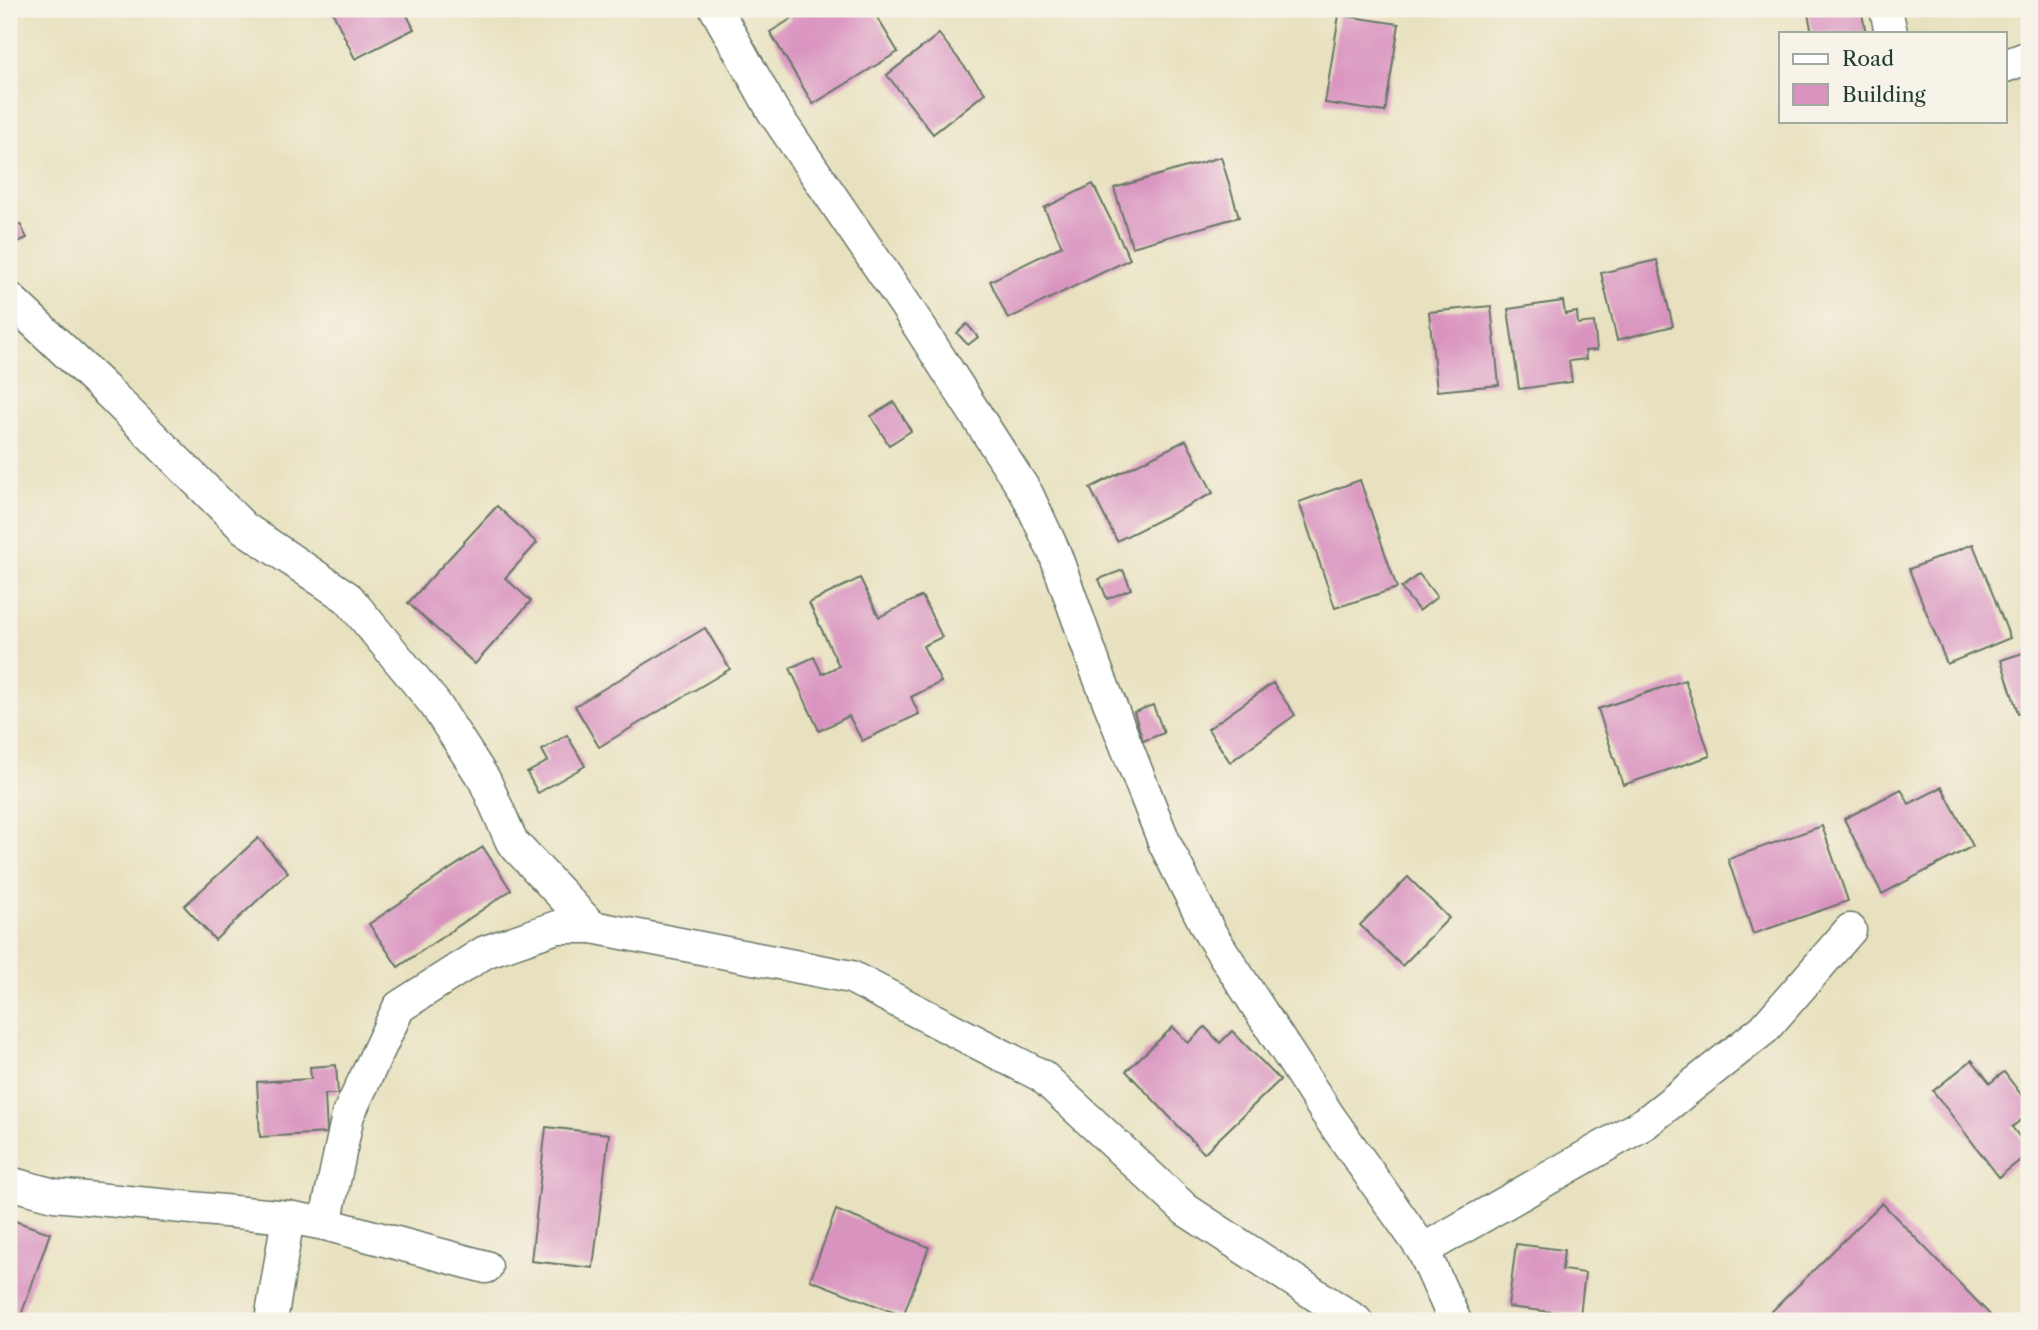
<svg xmlns="http://www.w3.org/2000/svg" width="2038" height="1330" viewBox="0 0 2038 1330" font-family="'Libre Caslon Text',serif">
<style>
.building{fill:#d993bf}
.lines{fill:none;stroke-linecap:round;stroke-linejoin:round}
.minor-casing{stroke:#657665;stroke-width:35}
.minor{stroke:#fff;stroke-width:32}
</style>
<rect width="100%" height="100%" fill="#f7f3e8"/>
<filter id="ink" filterUnits="userSpaceOnUse"><feTurbulence type="fractalNoise" baseFrequency=".0143" numOctaves="2"/><feDisplacementMap in="SourceGraphic" scale="14" xChannelSelector="R" yChannelSelector="G"/><feConvolveMatrix kernelMatrix="1 2 1 2 8 2 1 2 1" color-interpolation-filters="sRGB"/></filter>
<filter id="wash" filterUnits="userSpaceOnUse"><feTurbulence type="fractalNoise" baseFrequency=".00686" numOctaves="4" result="noise"/><feDisplacementMap in="SourceGraphic" scale="28" xChannelSelector="R" yChannelSelector="G"/><feGaussianBlur stdDeviation="1.57" result="paint"/><feColorMatrix in="noise" values="0 0 0 0 0 0 0 0 0 0 0 0 0 0 0 0 0 1.4 0 .05"/><feComposite in="paint" operator="in"/></filter>
<g filter="url(#wash)">
<rect width="100%" height="100%" fill="#e8e1bf"/>
<g id="blocks">
<g class="building">
<polygon points="331,9 404,9 414,29 355,59"/>
<polygon points="785,9 872,9 898,52 813,104 770,32 791,19"/>
<polygon points="1807,9 1861,9 1866,33 1812,33"/>
<polygon points="1339,15 1399,24 1385,112 1325,103"/>
<polygon points="939,34 985,93 933,134 887,75"/>
<polygon points="1221,157 1239,217 1132,247 1114,188"/>
<polygon points="1093,184 1130,259 1008,319 990,281 1062,246 1044,208"/>
<polygon points="20,224 27,238 9,246 9,229"/>
<polygon points="1657,260 1673,326 1617,340 1601,273"/>
<polygon points="1563,301 1565,314 1577,312 1578,324 1594,322 1597,350 1585,351 1586,359 1569,361 1572,382 1519,389 1508,309"/>
<polygon points="1491,306 1499,385 1437,391 1429,312"/>
<polygon points="967,324 978,337 968,345 957,333"/>
<polygon points="894,402 911,431 889,445 871,416"/>
<polygon points="1186,440 1213,493 1117,541 1090,488"/>
<polygon points="1360,480 1397,588 1335,608 1299,502"/>
<polygon points="497,506 537,543 505,578 531,601 475,664 408,603"/>
<polygon points="1973,544 2010,638 1947,664 1909,569"/>
<polygon points="1123,570 1131,589 1107,599 1099,579"/>
<polygon points="1419,574 1437,597 1419,611 1401,588"/>
<polygon points="860,578 879,617 922,596 942,637 923,646 941,682 911,697 919,714 862,741 849,716 819,731 790,668 814,657 822,674 839,666 809,603"/>
<polygon points="705,628 730,669 599,747 575,706"/>
<polygon points="2029,651 2029,709 2018,713 2001,660"/>
<polygon points="1685,680 1710,756 1623,785 1598,709"/>
<polygon points="1273,683 1295,715 1230,762 1208,729"/>
<polygon points="1153,705 1164,733 1143,741 1134,712"/>
<polygon points="567,735 585,766 538,793 527,773 548,761 542,750"/>
<polygon points="1942,787 1973,846 1882,894 1844,819 1901,789 1909,804"/>
<polygon points="1822,826 1848,901 1753,934 1728,859"/>
<polygon points="258,838 288,872 215,940 184,906"/>
<polygon points="483,847 511,890 398,967 369,924"/>
<polygon points="1408,877 1449,918 1402,966 1360,925"/>
<polygon points="1173,1027 1188,1043 1205,1027 1220,1043 1232,1031 1280,1080 1204,1153 1126,1071"/>
<polygon points="1972,1060 1990,1083 2004,1072 2029,1105 2029,1114 2012,1127 2029,1149 2029,1153 1999,1177 1933,1091"/>
<polygon points="336,1065 338,1094 325,1094 327,1133 260,1137 257,1082 311,1079 310,1067"/>
<polygon points="546,1127 609,1134 593,1268 531,1261"/>
<polygon points="1882,1203 1996,1321 1776,1321 1769,1314"/>
<polygon points="836,1210 929,1247 903,1316 810,1280"/>
<polygon points="9,1219 50,1233 19,1321 9,1321"/>
<polygon points="1516,1244 1564,1250 1562,1270 1585,1273 1580,1315 1508,1307"/>
</g>
</g>
</g>
<g filter="url(#ink)">
<use href="#blocks" fill-opacity="0" stroke="#657665" stroke-width="2"/>
<g class="lines">
<defs>
<g id="minor">
<polyline points="716,9 773,111 906,306 1027,494 1055,554 1096,669 1165,844 1210,933 1328,1115 1423,1250 1455,1321"/>
<polyline points="1886,9 1891,33"/>
<polyline points="2005,66 2029,57"/>
<polyline points="9,298 108,392 244,528 348,598 435,704 485,781 512,842 592,927"/>
<polyline points="9,1183 54,1195 288,1217 325,1224 486,1267"/>
<polyline points="325,1224 348,1115 399,1007 485,952 557,927 592,927 851,977 1042,1076 1186,1210 1356,1321"/>
<polyline points="1423,1250 1645,1123 1764,1029 1850,930"/>
<polyline points="271,1321 288,1217"/>
</g>
</defs>
<use href="#minor" class="minor-casing"/>
<use href="#minor" class="minor"/>
</g>
</g>
<rect width="2038" height="1330" fill="none" stroke="#f7f3e8" stroke-width="35"/>
<rect x="1779" y="32" width="228" height="91" fill="#f7f3e8" stroke="#a1aaa0" stroke-width="2"/>
<rect x="1793" y="54" width="35" height="10" fill="#ffffff" stroke="#a1aaa0" stroke-width="2"/>
<text x="1842" y="66" font-size="21" fill="#1f3d34">Road</text>
<rect x="1793" y="84" width="35" height="21" fill="#d993bf" stroke="#a1aaa0" stroke-width="2"/>
<text x="1842" y="102" font-size="21" fill="#1f3d34">Building</text>
</svg>
